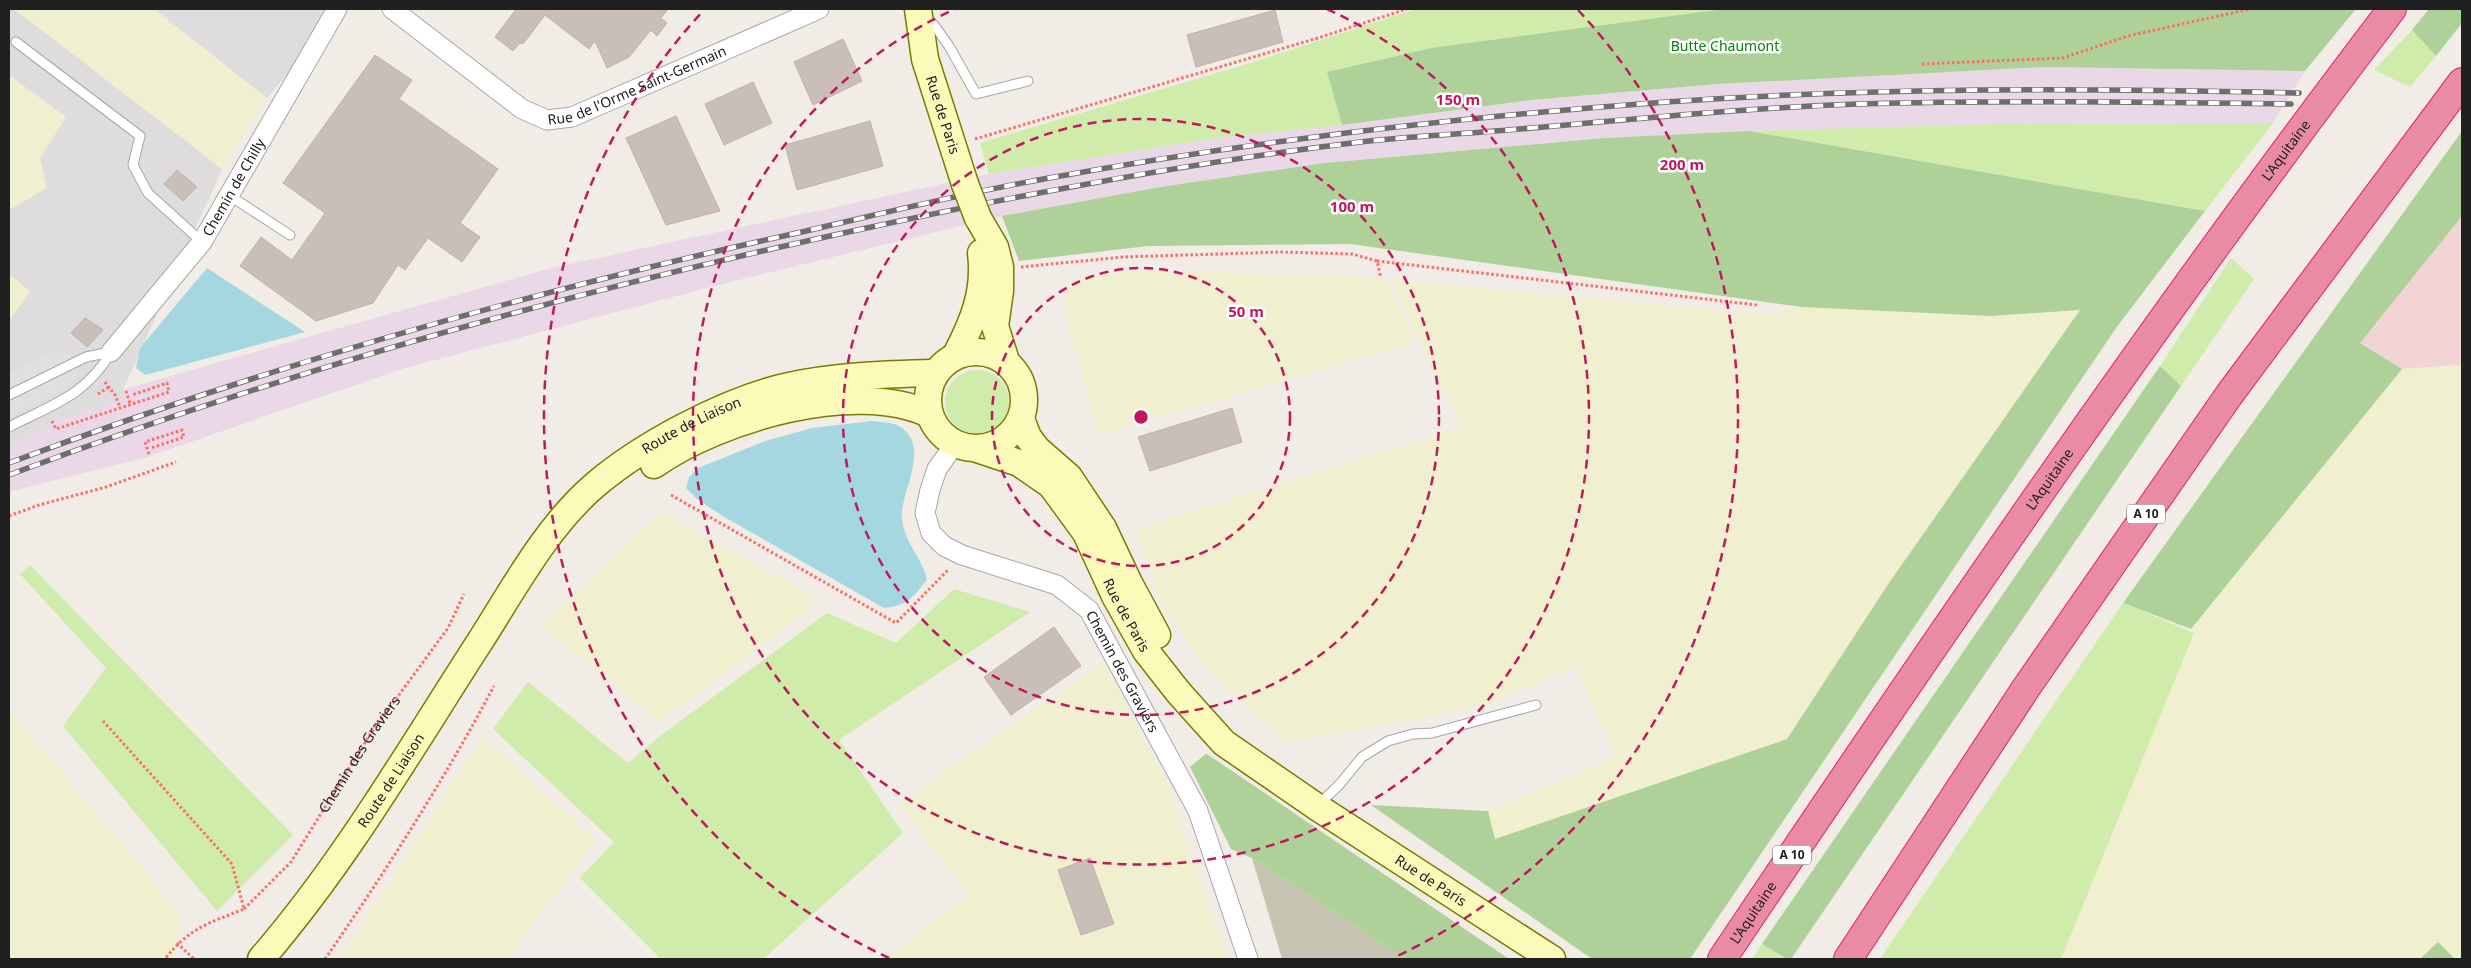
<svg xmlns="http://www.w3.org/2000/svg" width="2471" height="968" viewBox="0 0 2471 968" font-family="'Noto Sans',sans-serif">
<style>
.residential{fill:#dedcdd}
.commercial{fill:#f2d4d5}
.industrial{fill:#ead7e8}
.construction{fill:#c6c4b0}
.farmland{fill:#f0f0d0}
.grass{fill:#cfecaa}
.forest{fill:#aed199}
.parking{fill:#e0e0e0}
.water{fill:#a4d7e0}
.building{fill:#c9beb8;stroke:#c3b1a7}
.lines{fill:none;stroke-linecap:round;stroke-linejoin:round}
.lane-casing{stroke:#a7a7a7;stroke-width:11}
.street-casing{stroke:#a7a7a7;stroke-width:21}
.secondary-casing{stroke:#787d01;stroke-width:29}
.highway-casing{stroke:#e21f70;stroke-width:30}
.path{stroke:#ff6c68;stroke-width:3;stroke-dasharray:2.5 2.5;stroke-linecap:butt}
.lane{stroke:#fff;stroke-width:9}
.street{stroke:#fff;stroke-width:19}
.secondary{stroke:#fcfab8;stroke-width:26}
.highway{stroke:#ea8ba4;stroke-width:28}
.rail-casing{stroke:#6e6e6e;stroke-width:5.5}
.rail{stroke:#fff;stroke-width:4;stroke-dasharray:11;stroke-linecap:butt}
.secondary-bridge-casing{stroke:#787d01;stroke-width:29;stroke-linecap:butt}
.secondary-bridge{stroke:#fcfab8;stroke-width:26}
.ring{fill:none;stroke:#c2185b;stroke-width:2.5;stroke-dasharray:9 6}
.labels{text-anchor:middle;stroke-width:5;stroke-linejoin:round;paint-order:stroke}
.shield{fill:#fff;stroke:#636363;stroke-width:1}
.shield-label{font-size:12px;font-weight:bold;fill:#202020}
.park-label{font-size:14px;fill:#078408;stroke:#fff}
.street-label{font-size:14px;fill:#202020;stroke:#fff}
.centre{fill:#c2185b;stroke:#fff;stroke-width:2.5}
.ring-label{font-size:15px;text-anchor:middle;font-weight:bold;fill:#c2185b;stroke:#fff;stroke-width:5;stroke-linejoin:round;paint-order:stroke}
</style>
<rect width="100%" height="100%" fill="#f1ece6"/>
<polygon class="residential" points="9,9 343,9 267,98 222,169 123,390 124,400 50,424 9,448"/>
<polygon class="commercial" points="2453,216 2462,216 2462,365 2402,369 2360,343"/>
<polygon class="industrial" points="2045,67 2305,71 2273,123 1998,124 1749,131 1604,138 1324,163 1160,187 1002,216 722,284 405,368 147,457 9,492 9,448 50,424 123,400 122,390 128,388 551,268 989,174 1217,138 1342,125 1531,100 1717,84"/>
<polygon class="construction" points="1252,858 1406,959 1282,959"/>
<g class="farmland">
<polygon points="14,9 154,9 267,98 222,169"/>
<polygon points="9,75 66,117 40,159 47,188 9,210"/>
<polygon points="1146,270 1388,278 1413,344 1099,434 1063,306 1069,286 1080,276"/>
<polygon points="9,274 30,291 9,321"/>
<polygon points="1393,280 1771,315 1802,307 1990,316 2080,310 1889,583 1787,739 1495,839 1488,811 1615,758 1576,666 1483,706 1286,743 1213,676 1163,607 1136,529 1462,427 1418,341"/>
<polygon points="2462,365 2462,959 2059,959 2191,629 2402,369"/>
<polygon points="662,513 821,600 660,722 540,625"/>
<polygon points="1104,662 1169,788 1228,959 885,959 970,894 898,804"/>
<polygon points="9,709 155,882 182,921 173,959 9,959"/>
<polygon points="483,736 596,840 507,959 339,959"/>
</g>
<g class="grass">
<polygon points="1416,9 1724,9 1431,48 1327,72 1342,125 1217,138 989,174 980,143 1257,61"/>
<polygon points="2412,30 2436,56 2410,87 2374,70"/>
<polygon points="2273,123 2205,211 1749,131 1998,124"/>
<polygon points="2231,258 2254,279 2181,386 2160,366"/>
<circle cx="977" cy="402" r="32"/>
<polygon points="30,565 293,835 217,911 63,726 106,668 20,574"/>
<polygon points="954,589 1030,612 839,740 903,833 763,959 661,959 580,878 614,842 493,729 528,682 628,763 659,737 827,613 896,643"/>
<polygon points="2123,603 2194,633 2061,959 1880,959"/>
<polygon points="1762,944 1787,959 1752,959"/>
</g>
<g class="forest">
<polygon points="1724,9 2356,9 2305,71 2045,67 1718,84 1531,100 1342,125 1327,72 1431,48"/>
<polygon points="2429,9 2462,9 2462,23 2436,56 2412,30"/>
<polygon points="1749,131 2205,211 2116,328 1690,959 1592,959 1371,805 1488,811 1495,839 1787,739 1889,583 2080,310 1990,316 1802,307 1350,244 1148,246 1019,261 1002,216 1160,187 1324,163 1604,138"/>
<polygon points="2462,131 2462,216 2360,343 2402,369 2191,629 2123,603"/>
<polygon points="2160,366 2181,386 1791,959 1787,959 1762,944"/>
<polygon points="1207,753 1207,754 1509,959 1406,959 1252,858 1231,849 1190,767"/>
<polygon points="2438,942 2455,959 2420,959"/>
</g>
<g class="parking">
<polygon points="58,350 75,358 9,390 9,374"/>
<polygon points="80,366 71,386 9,416 9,401"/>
</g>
<g class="water">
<polygon points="207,268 305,332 145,375 136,368 140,348"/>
<path d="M872,421C879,422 892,422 899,426C933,446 899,493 902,519C905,544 921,556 927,579C913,598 908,605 884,608L721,515L697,499L686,488L689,477L698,468L765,441L812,428Z"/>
</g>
<g class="building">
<polygon points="516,9 668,9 661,18 667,23 657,36 651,30 629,57 607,68 595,41 589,49 545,15 523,44 520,43 513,51 495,37"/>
<polygon points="1275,10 1283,42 1196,67 1187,35"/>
<polygon points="843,39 862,81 813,105 794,62"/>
<polygon points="375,55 412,80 399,99 498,169 460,223 480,237 462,262 428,238 405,270 398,265 373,303 316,321 240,266 261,237 292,260 325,213 283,183"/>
<polygon points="753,82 772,123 724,145 705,104"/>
<polygon points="676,116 720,211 666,225 626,138"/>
<polygon points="870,121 883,166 797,190 785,145"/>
<polygon points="177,170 197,187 183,201 164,184"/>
<polygon points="85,318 103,330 87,347 71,333"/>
<polygon points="1232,408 1242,442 1150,471 1138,437"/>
<polygon points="1054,627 1081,666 1011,715 984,677"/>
<polygon points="1090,858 1114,924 1081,935 1058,870"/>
</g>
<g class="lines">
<defs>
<g id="lane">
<polyline points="922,25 934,25 949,46 976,94 1028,81"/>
<polyline points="16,42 140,136 133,165 148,193 202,242"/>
<polyline points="230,196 290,235"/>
<polyline points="9,395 86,357 111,352"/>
<path d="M9,427C51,405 86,396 111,352"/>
<polyline points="1319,804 1339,785 1362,757 1388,741 1413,734 1432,733 1536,705"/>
</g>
<g id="street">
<path id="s2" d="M392,9L522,109L547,120L572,117L819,9"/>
<path id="s3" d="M111,352L202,242L337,9"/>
<path id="s4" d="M955,444L937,469L930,490L925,513L931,533L944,546L962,555L1057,585L1089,610L1198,811L1248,959"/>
</g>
<g id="secondary">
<path id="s5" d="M918,9L925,59L965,184"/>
<polyline points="978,218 995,247 1000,267 1000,291 995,326 1006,361"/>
<circle cx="976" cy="400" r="48"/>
<path d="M956,355C973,322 986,292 981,253"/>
<polyline points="1021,419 1028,437 1037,449 1069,477 1103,528 1129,583 1157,635"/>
<path id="s6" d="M977,449L1019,463L1051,485L1086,533L1115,596L1146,651L1179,693L1224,743L1317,807L1552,959"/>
<path d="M654,465C719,419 854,379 929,414"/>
<path id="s7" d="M261,959C344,863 408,753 477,646C512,592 545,528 595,485C642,445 723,402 784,387C833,376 885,374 935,373"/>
</g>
<g id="highway">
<path id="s8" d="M1722,959C1938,637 2157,317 2392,9"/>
<polyline points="1848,959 2026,688 2229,395 2462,82"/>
</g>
</defs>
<use href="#lane" class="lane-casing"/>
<use href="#street" class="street-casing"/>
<use href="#secondary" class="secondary-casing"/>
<use href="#highway" class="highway-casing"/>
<g class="path">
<polyline points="1922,64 2063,58 2128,36 2250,9"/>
<polyline points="975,139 1318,38 1407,9"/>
<polyline points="1377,261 1757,305"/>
<polyline points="1021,267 1123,257 1281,252 1352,254 1377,261 1381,278"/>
<polyline points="105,382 115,395 120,407"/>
<polyline points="126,391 130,404"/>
<polyline points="98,394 109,387"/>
<polyline points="52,421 56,429 169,392 167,383 132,395"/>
<polyline points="149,454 145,442 182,430 184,437 151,448"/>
<polyline points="671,495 896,623 949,569"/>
<polyline points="9,516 39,505 106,487 176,462"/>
<path d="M103,721L232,864L244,909C209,923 189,928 165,959"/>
<path id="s1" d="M244,909L291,862L371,733L448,628L464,594"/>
<polyline points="177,943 194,959"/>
<path d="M325,959C386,871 444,780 494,686"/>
</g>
<use href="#lane" class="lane"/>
<use href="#street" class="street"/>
<use href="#secondary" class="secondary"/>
<use href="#highway" class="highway"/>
<defs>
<g id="rail">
<path d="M9,463C265,367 529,292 797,233C880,214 964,193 1049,178C1253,141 1459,117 1666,102C1877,87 2088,88 2299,93"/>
<path d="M9,475C286,371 572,291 862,229C1029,193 1198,161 1369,141C1415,136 1462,134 1508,130C1625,120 1741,108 1858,104C2002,100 2147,102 2291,104"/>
</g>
</defs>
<use href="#rail" class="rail-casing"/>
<use href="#rail" class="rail"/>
<defs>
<polyline id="secondary-bridge" points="965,184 978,218"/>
</defs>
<use href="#secondary-bridge" class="secondary-bridge-casing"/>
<use href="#secondary-bridge" class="secondary-bridge"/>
</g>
<g class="ring">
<circle cx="1141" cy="417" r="149"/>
<circle cx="1141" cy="417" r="298"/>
<path d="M1327 9A448 448 0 1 1 955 9"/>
<path d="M889 958A597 597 0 0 1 704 10M1578 10A597 597 0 0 1 1393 958"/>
</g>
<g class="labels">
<g class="shield">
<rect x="2127" y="504.5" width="38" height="19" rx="4"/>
<rect x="1773" y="845.5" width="38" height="19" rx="4"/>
</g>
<g class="shield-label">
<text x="2146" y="518">A 10</text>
<text x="1792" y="859">A 10</text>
</g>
<g class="park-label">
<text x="1725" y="51">Butte Chaumont</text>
</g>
<g class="street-label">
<text dy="5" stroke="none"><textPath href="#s2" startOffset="288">Rue de l'Orme Saint-Germain</textPath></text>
<text dy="5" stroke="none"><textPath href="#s5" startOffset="109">Rue de Paris</textPath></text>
<text dy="5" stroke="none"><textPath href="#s8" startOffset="986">L'Aquitaine</textPath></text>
<text dy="5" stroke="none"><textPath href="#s3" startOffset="206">Chemin de Chilly</textPath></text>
<text dy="5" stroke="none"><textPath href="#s7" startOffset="695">Route de Liaison</textPath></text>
<text dy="5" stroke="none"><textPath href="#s8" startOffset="581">L'Aquitaine</textPath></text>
<text dy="5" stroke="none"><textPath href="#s6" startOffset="234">Rue de Paris</textPath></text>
<text dy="5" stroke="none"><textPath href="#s4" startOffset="346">Chemin des Graviers</textPath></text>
<text dy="5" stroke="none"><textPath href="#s1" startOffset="194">Chemin des Graviers</textPath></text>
<text dy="5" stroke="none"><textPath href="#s7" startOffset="221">Route de Liaison</textPath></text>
<text dy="5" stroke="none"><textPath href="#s6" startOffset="644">Rue de Paris</textPath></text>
<text dy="5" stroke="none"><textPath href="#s8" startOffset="56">L'Aquitaine</textPath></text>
</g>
</g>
<circle cx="1141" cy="417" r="8" class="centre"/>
<g class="ring-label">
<text x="1458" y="105">150 m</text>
<text x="1682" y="170">200 m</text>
<text x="1352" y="212">100 m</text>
<text x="1246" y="317">50 m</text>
</g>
<rect width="2471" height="968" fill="none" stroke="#202020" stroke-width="20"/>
</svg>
